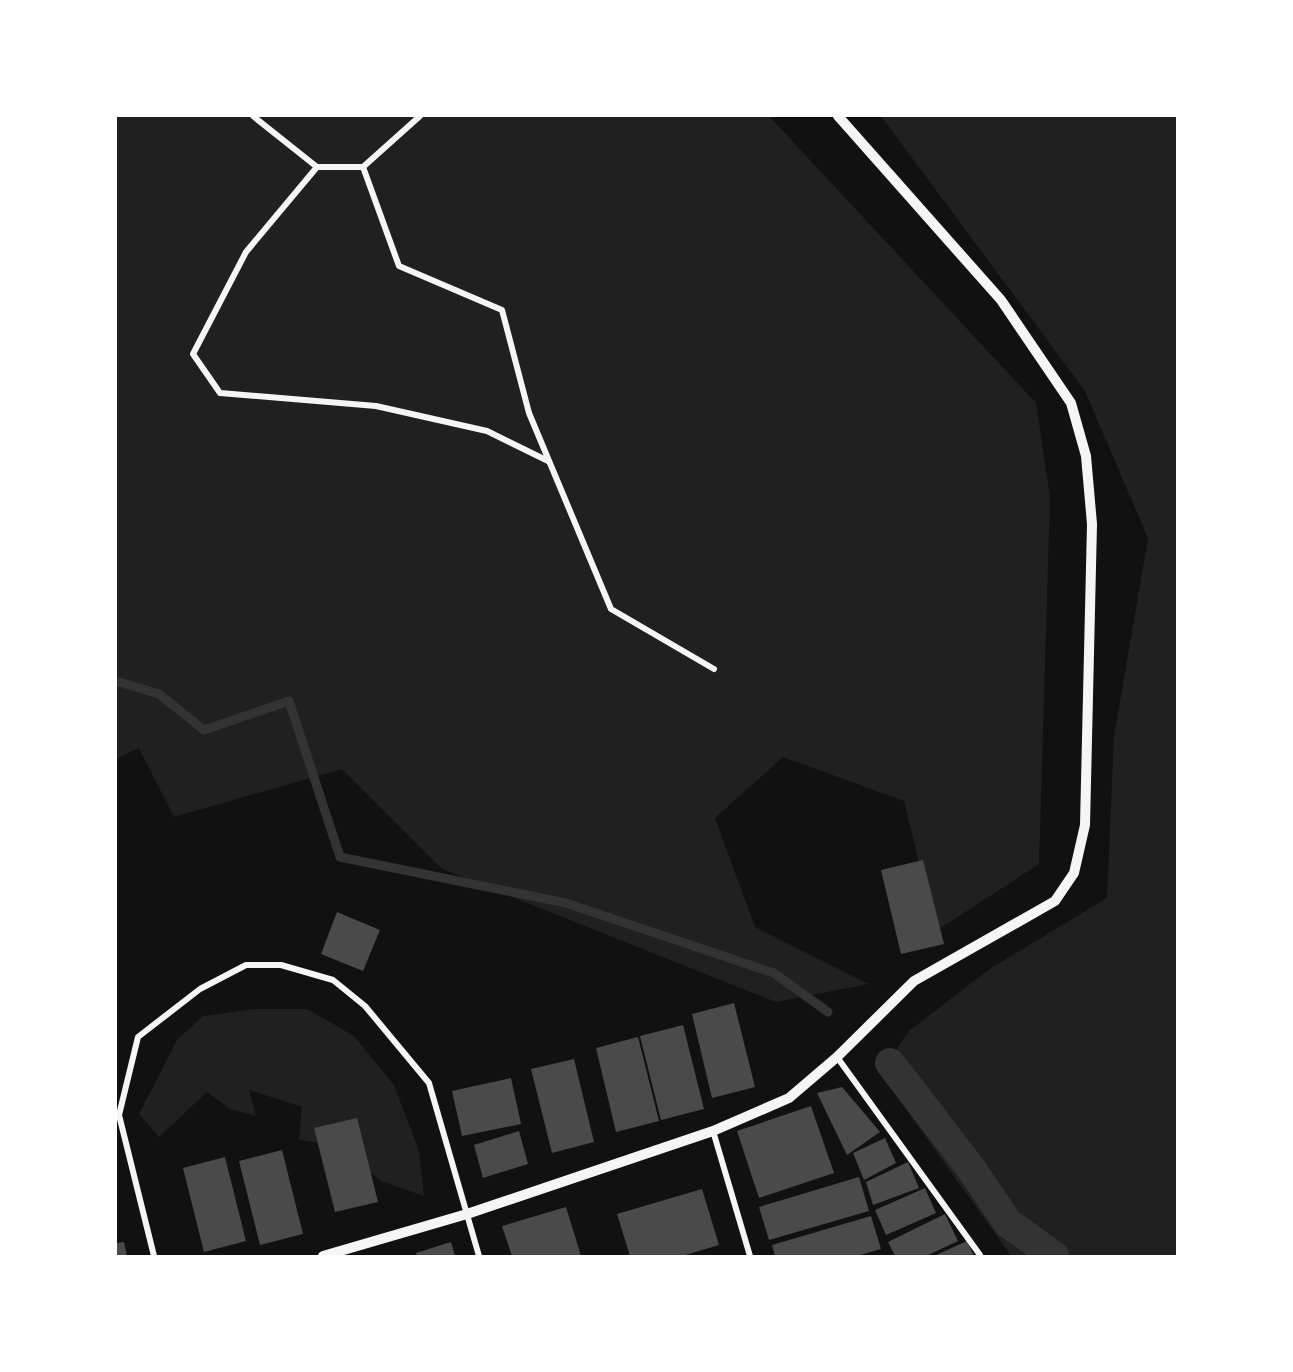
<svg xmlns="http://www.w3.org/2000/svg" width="1293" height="1372" viewBox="0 0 1293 1372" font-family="'DejaVu Sans',sans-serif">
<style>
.green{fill:#202020}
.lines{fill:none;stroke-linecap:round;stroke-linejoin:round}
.stream{stroke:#333;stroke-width:9}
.canal{stroke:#333;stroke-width:30}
.building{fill:#4a4a4a}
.minor{stroke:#f5f5f5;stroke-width:6}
.tertiary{stroke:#f5f5f5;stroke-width:10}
</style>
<rect width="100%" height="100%" fill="#111"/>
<g class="green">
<polygon points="116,116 769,116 1036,403 1050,497 1039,864 936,931 904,801 783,757 715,818 755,927 868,984 776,1002 442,869 342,769 174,817 139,748 116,759"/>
<polygon points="881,116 1177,116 1177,1256 1011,1256 880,1073 910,1030 991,968 1107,898 1114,737 1148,538 1085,391"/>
<polygon points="254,1009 307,1009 354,1036 394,1085 419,1151 424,1196 381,1181 338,1146 299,1140 302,1107 249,1090 256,1116 230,1109 207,1092 159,1137 139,1114 177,1040 203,1016"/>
</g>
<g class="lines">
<polyline class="stream" points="116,681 159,694 204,730 289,701 340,857 566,903 774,973 828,1012"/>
<polyline class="canal" points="890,1063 970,1167 1008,1223 1054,1256"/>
</g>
<g class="building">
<polygon points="923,860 944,944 901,954 881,870"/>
<polygon points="337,912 380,930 363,971 321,954"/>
<polygon points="734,1003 755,1087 712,1098 692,1014"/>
<polygon points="683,1025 704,1109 661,1120 640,1036"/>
<polygon points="638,1037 659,1121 616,1132 596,1048"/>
<polygon points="574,1059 594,1142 552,1153 531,1069"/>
<polygon points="511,1078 521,1124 462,1136 452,1091"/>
<polygon points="842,1087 880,1132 847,1155 817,1093"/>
<polygon points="811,1106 834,1173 759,1198 737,1131"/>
<polygon points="357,1118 378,1202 335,1212 314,1128"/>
<polygon points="519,1131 528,1164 483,1178 474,1145"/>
<polygon points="885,1138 896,1163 864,1180 853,1153"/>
<polygon points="282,1150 303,1234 260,1245 239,1161"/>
<polygon points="225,1157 246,1241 204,1252 183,1168"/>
<polygon points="908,1162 919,1188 873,1205 866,1182"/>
<polygon points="859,1177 869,1211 769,1240 759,1207"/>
<polygon points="925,1188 936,1213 886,1235 875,1210"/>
<polygon points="702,1189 719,1245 682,1256 630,1256 617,1214"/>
<polygon points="566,1207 581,1256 512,1256 502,1226"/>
<polygon points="945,1214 958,1241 926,1256 895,1256 888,1242"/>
<polygon points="871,1216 881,1249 857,1256 775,1256 772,1245"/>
<polygon points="967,1241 974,1256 934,1256"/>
<polygon points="124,1242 127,1256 116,1256 116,1243"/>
<polygon points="451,1242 455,1256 417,1256 416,1253"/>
</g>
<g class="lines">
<g class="minor">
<polyline points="253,116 317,167 363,167 420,116"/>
<polyline points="317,167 246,252 193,354 220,393 376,406 487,431 548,461"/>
<polyline points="363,167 399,266 502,310 529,413 611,609 714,669"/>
<polyline points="837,1057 980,1255"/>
<polyline points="713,1131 750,1256"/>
<polyline points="154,1256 119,1115 138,1037 200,989 246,965 281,965 333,980 365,1006 429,1083 479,1256"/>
</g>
<polyline class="tertiary" points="323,1256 467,1214 713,1131 789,1098 837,1057 914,981 1055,901 1074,873 1085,825 1092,524 1086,456 1071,403 1001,300 838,116"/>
</g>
<rect width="1293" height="1372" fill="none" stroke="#ffffff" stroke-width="234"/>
</svg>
